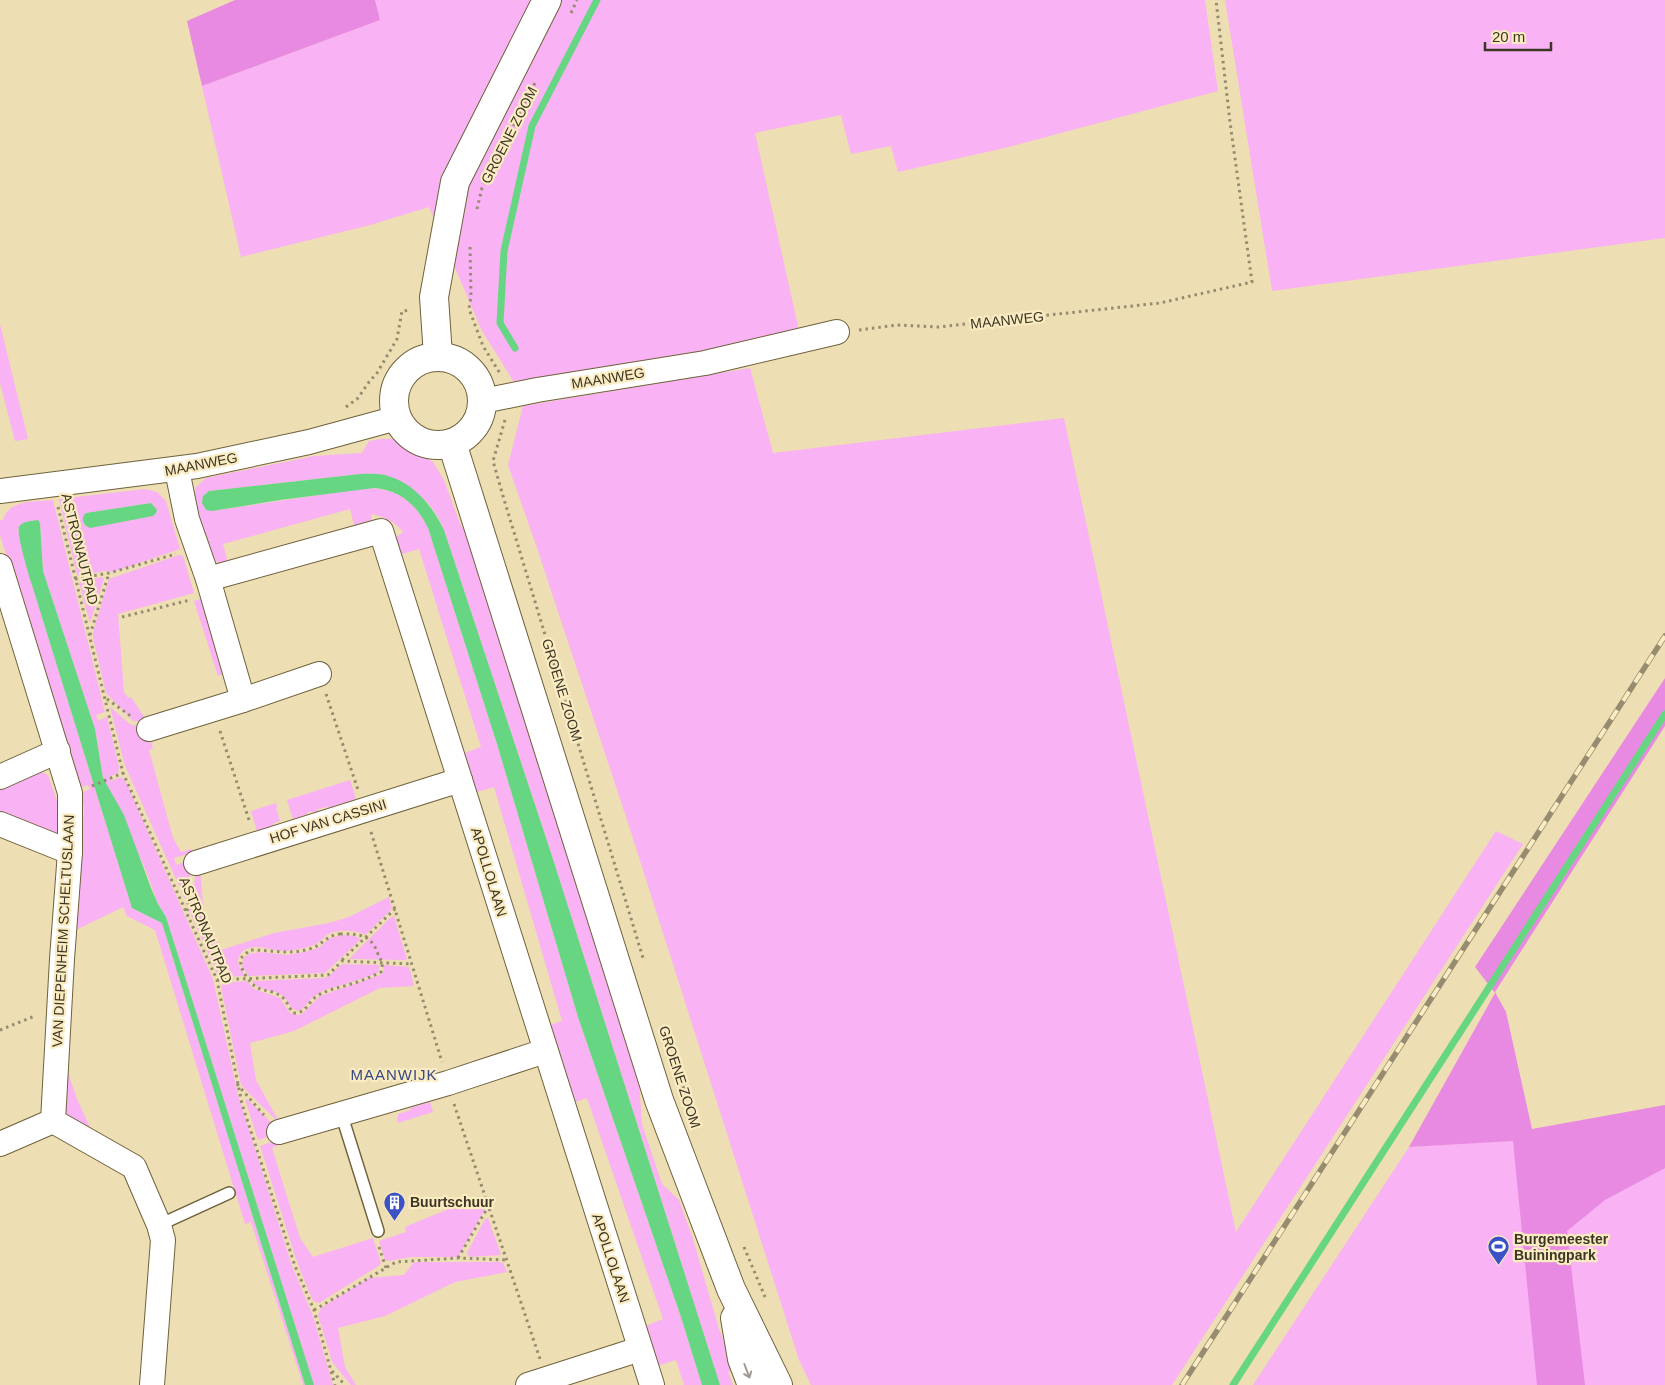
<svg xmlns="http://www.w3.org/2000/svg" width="1665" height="1385" viewBox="0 0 1665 1385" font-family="Helvetica,sans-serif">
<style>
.green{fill:#f9b2f3;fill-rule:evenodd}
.forest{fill:#e88ae1}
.water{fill:#66d682}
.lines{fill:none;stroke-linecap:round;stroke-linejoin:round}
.stream{stroke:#66d682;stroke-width:7}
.lane-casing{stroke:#6f613b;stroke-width:14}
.street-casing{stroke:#6f613b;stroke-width:26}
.secondary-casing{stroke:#6f613b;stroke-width:30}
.path{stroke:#958b6e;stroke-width:3;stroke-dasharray:2.5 4;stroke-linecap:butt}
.lane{stroke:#fff;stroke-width:11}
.street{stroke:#fff;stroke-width:24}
.secondary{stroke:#fff;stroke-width:28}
.rail-casing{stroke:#978c6f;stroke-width:5.5}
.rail{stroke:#fbebc1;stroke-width:4;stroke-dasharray:11;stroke-linecap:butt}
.oneway{stroke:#9e9a92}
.labels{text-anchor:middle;stroke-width:4.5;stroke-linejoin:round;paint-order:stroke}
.street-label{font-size:14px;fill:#3c3626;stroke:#fbebc1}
.poi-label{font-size:14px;font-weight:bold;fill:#3c3626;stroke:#fbebc1;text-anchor:start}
.neighbourhood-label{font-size:15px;letter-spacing:1px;fill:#374883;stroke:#fbebc1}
</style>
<rect width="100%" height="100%" fill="#eddeb4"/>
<g class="green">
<polygon points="375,0 1205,0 1218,91 1009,147 898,172 891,146 851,154 841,115 755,133 800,335 663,360 514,382 482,331 429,207 370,225 241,257 202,86 380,20"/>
<polygon points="1225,0 1665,0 1665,238 1272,291"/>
<polygon points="0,324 28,439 15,441 0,383"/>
<polygon points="750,368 773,453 1064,418 1236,1232 1496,831 1523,844 1172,1385 811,1385 799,1360 629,826 536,545 508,465 523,406"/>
<path d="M380,439H391L401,441L433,462L444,480L459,521L470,542L499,625L639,1082L642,1124L662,1184L679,1200L693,1239L719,1329L734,1369L728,1372L733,1385H720L552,856L444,530L438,517L427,502L405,484L387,476L360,474L209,491C203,495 201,501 204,507L212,511L365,488C396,488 414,500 428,528L497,744L578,1017L681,1317L702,1385H684L676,1360L657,1366L658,1369L654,1367L642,1326L644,1324L645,1326L663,1319L587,1098L568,1104V1107L564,1105L539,1027L542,1024L543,1027L562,1021L494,787L471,794L459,755L481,747L419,549L399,555L392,540L403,532C396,522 384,517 372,514L370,527L355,529L350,509L223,544L228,563H231L229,566L217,562L209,554L193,505V494L196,487L206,478L314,456L362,453L369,441Z"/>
<path d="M145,489L157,492L166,501L180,549L113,572L105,571L80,576L77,575L59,499ZM151,503L156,513L84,525L83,521L86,513Z"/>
<path d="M53,500L105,712L96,715L98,721L107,717L119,767L118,773L109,777L111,781L120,777L125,780L213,979L238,1095L292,1266L313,1316L333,1385H314L166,917L158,904L144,866L103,778L95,729L43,571L40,523L38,520C30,521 21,522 18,529L32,585L132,908L162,923L305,1385H303L251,1222L245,1224L155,930L127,916L123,907L76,930L84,808L81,793L90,789L88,785L80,788L0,535V520H3C9,499 35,502 53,500Z"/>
<polygon points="179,555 183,556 194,593 118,614 124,692 128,698 131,697 145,718 144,719 145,722 133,721 106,693 93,638 93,632 109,579"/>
<polygon points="102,577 104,579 90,623 79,583 82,581"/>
<polygon points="204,598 227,673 218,676 194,601"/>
<polygon points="110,707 131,725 146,726 153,748 149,750 173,838 181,852 191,849 192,853 174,858 176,865 194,859 185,899 125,766"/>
<polygon points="39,771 48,775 60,810 57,836 0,820 0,786"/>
<polygon points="350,780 356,799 328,808 327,807 318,809 318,812 308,812 308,814 293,819 287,800"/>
<polygon points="276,803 277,807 276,808 280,821 274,823 274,825 257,831 251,811"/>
<path d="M197,868L200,870L204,915L221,950L274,933L329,923L349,917L389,897L392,909L365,935C356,930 336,929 327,935C321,939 319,944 311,946C303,948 293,951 284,951C271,951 249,940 240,955C235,963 241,970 246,976L220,977L217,974L189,910Z"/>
<polygon points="394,916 407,959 405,960 349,959 390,918"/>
<polygon points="344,935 355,936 361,939 325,973 249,976 242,967 243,959 248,954 260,952 287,955 309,951 320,947 330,938"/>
<path d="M342,964L380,965L378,973L349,983L324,990L313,997L302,1009L298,1011L291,1008C281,984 263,996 251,981L324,978L329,976Z"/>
<polygon points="384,965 409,967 414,986 380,988 294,1031 250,1043 256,1080 278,1120 277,1121 241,1085 221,987 223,983 247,981 254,989 280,998 290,1013 297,1015 302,1014 320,996 380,975 383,972"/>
<polygon points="67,1070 77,1099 95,1138 64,1114"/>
<polygon points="247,1099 280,1131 280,1133 258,1140 245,1100"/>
<polygon points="430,1102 433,1112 398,1123 397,1118 398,1117 398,1114 411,1110 410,1108"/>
<polygon points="1665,1105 1665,1385 1253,1385 1409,1147 1513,1140"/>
<polygon points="283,1138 284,1143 272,1148 300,1238 313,1257 373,1238 381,1263 380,1265 319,1303 313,1301 298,1265 260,1146"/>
<polygon points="480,1196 485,1209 458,1257 412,1257 388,1261 385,1260 379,1241 406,1232 405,1227"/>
<polygon points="488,1218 501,1255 469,1257 467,1253 485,1219"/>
<polygon points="414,1262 498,1262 503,1263 507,1272 455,1282 385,1316 338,1328 345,1367 356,1385 351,1385 332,1362 318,1315 321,1308 369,1278 404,1275"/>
</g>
<g class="forest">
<polygon points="235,0 375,0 380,20 202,86 187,21"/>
<polygon points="1665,678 1665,726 1495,992 1506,1012 1532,1129 1665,1105 1665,1168 1605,1200 1567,1231 1585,1385 1537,1385 1513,1141 1409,1147 1495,993 1475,967"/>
</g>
<g class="water">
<path d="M360,474C369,474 379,473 388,476C414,483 433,507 444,530L552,856L720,1385H702L681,1317L578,1017L497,744L428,528C417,505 400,490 374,488L280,500L212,511L206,510L202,503L203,496L209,491Z"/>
<path d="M151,503L157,510L156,513L153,516L90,528C83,526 80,518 86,513Z"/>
<path d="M38,520L40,523L43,571L95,729L103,778L124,815L151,888L158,904L166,917L314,1385H305L162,923L132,908L32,585C29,576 16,532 19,527C22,521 32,521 38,520Z"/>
</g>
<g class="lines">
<g class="stream">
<polyline points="515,348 500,323 504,251 532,126 597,0"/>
<polyline points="1233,1385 1665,714"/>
</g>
<defs>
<g id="lane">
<polyline points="341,1113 378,1231"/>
<polyline points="159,1225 229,1193"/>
</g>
<g id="street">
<polyline points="483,401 537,390 705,363 837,332"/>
<polyline points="177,470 187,519 208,579 381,531 652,1385"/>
<polyline points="0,491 197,466 309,442 397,418"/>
<polyline points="0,566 70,793 70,852 62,959 53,1121 134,1167 159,1225 163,1240 152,1385"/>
<polyline points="243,700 319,674"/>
<polyline points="149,729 243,700 208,579"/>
<polyline points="0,777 58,751"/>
<polyline points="0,824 70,852"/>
<polyline points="196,863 460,780"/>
<polyline points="279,1132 448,1083 545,1051"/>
<polyline points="0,1144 53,1121"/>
<polyline points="528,1385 640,1349"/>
</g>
<g id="secondary">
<polyline points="438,356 434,297 455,182 547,0"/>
<circle cx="438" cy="401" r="44"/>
<polyline points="452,443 659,1100 731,1289 778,1385"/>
<polyline points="735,1318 742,1359 752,1385"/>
</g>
</defs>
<use href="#lane" class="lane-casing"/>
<use href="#street" class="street-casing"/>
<use href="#secondary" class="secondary-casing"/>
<g class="path">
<polyline points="571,13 577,0"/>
<polyline points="477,209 482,188 536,81"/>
<polyline points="470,247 471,296 469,309 483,346 501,375"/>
<polyline points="859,330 897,325 938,327 1160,303 1252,282 1230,122 1216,0"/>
<polyline points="346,407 358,398 369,382 377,373 397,339 402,311 411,310"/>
<polyline points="505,420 493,461 503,496 643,958"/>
<polyline points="58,507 123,773 217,980 242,1104 295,1266 314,1310 335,1385"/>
<polyline points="75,579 109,573 176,554"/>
<polyline points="122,617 190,600"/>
<polyline points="90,635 109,573"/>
<polyline points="326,694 358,790"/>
<polyline points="107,699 132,717"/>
<polyline points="220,731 250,823"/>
<polyline points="92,786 123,773"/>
<polyline points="371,832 442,1062"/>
<polyline points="187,911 191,885"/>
<path d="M340,934C359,934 371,934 378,954C381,961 384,964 381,972C371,977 361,981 351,984C339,988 328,989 317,996C308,1002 306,1014 293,1013C289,1008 287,1001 282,997C267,986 259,996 246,976C242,969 240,966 241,958L250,950C271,950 289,955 309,949C322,946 326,935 340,934Z"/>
<polyline points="342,960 395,909"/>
<polyline points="217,980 328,975 342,961 412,964"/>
<polyline points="0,1030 35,1016"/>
<polyline points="679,1074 687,1099"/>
<polyline points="237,1084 264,1115"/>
<polyline points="454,1104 540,1359"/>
<polyline points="379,1247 386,1268"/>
<polyline points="744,1247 765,1297"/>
<polyline points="458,1258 488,1207"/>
<polyline points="314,1310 396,1262 458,1258 507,1260"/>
<polyline points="332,1371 345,1385"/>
</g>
<use href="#lane" class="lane"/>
<use href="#street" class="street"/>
<use href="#secondary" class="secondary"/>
<defs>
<polyline id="rail" points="1182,1385 1665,636"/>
</defs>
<use href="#rail" class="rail-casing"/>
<use href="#rail" class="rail"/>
</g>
<defs><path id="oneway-shaft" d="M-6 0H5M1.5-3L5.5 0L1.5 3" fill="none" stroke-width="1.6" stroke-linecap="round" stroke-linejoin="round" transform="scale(1.25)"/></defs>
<use class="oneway" href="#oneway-shaft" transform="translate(747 1371) rotate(69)"/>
<defs>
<symbol id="building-pin" viewBox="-11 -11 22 30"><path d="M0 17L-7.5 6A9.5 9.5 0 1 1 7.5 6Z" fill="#3a52c5" stroke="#fbebc1"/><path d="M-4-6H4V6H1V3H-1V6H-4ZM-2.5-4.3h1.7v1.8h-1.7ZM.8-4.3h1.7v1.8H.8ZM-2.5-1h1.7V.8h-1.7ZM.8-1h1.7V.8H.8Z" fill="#fff"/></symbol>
<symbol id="stadium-pin" viewBox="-11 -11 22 30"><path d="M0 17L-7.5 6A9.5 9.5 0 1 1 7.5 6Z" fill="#3a52c5" stroke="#fbebc1"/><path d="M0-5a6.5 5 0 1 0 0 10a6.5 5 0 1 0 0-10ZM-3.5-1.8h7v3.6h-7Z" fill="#fff"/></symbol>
</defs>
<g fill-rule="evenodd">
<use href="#building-pin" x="382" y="1190" width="25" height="34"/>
<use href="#stadium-pin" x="1486" y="1234" width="25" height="34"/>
</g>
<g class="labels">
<g class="street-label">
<text transform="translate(509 135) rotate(-63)" y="5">GROENE ZOOM</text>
<text transform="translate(1007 320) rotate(-6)" y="5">MAANWEG</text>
<text transform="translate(608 378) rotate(-9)" y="5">MAANWEG</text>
<text transform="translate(201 464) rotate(-11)" y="5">MAANWEG</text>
<text transform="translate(80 549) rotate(76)" y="5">ASTRONAUTPAD</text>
<text transform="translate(562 690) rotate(73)" y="5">GROENE ZOOM</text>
<text transform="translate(328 821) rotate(-17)" y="5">HOF VAN CASSINI</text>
<text transform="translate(489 872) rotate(73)" y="5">APOLLOLAAN</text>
<text transform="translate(206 930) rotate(67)" y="5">ASTRONAUTPAD</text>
<text transform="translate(63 931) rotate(-87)" y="5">VAN DIEPENHEIM SCHELTUSLAAN</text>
<text transform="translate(680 1077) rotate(72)" y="5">GROENE ZOOM</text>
<text transform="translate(611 1258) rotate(72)" y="5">APOLLOLAAN</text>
</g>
<g class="poi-label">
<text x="410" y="1207">Buurtschuur</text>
<text x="1514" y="1244">Burgemeester<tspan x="1514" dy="16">Buiningpark</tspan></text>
</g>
<g class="neighbourhood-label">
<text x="394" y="1080">MAANWIJK</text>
</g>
</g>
<path d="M1485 42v8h66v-8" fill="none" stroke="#3c3626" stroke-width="2.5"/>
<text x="1492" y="42" font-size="15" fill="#3c3626" stroke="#fbebc1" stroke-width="4" paint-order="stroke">20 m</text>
</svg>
